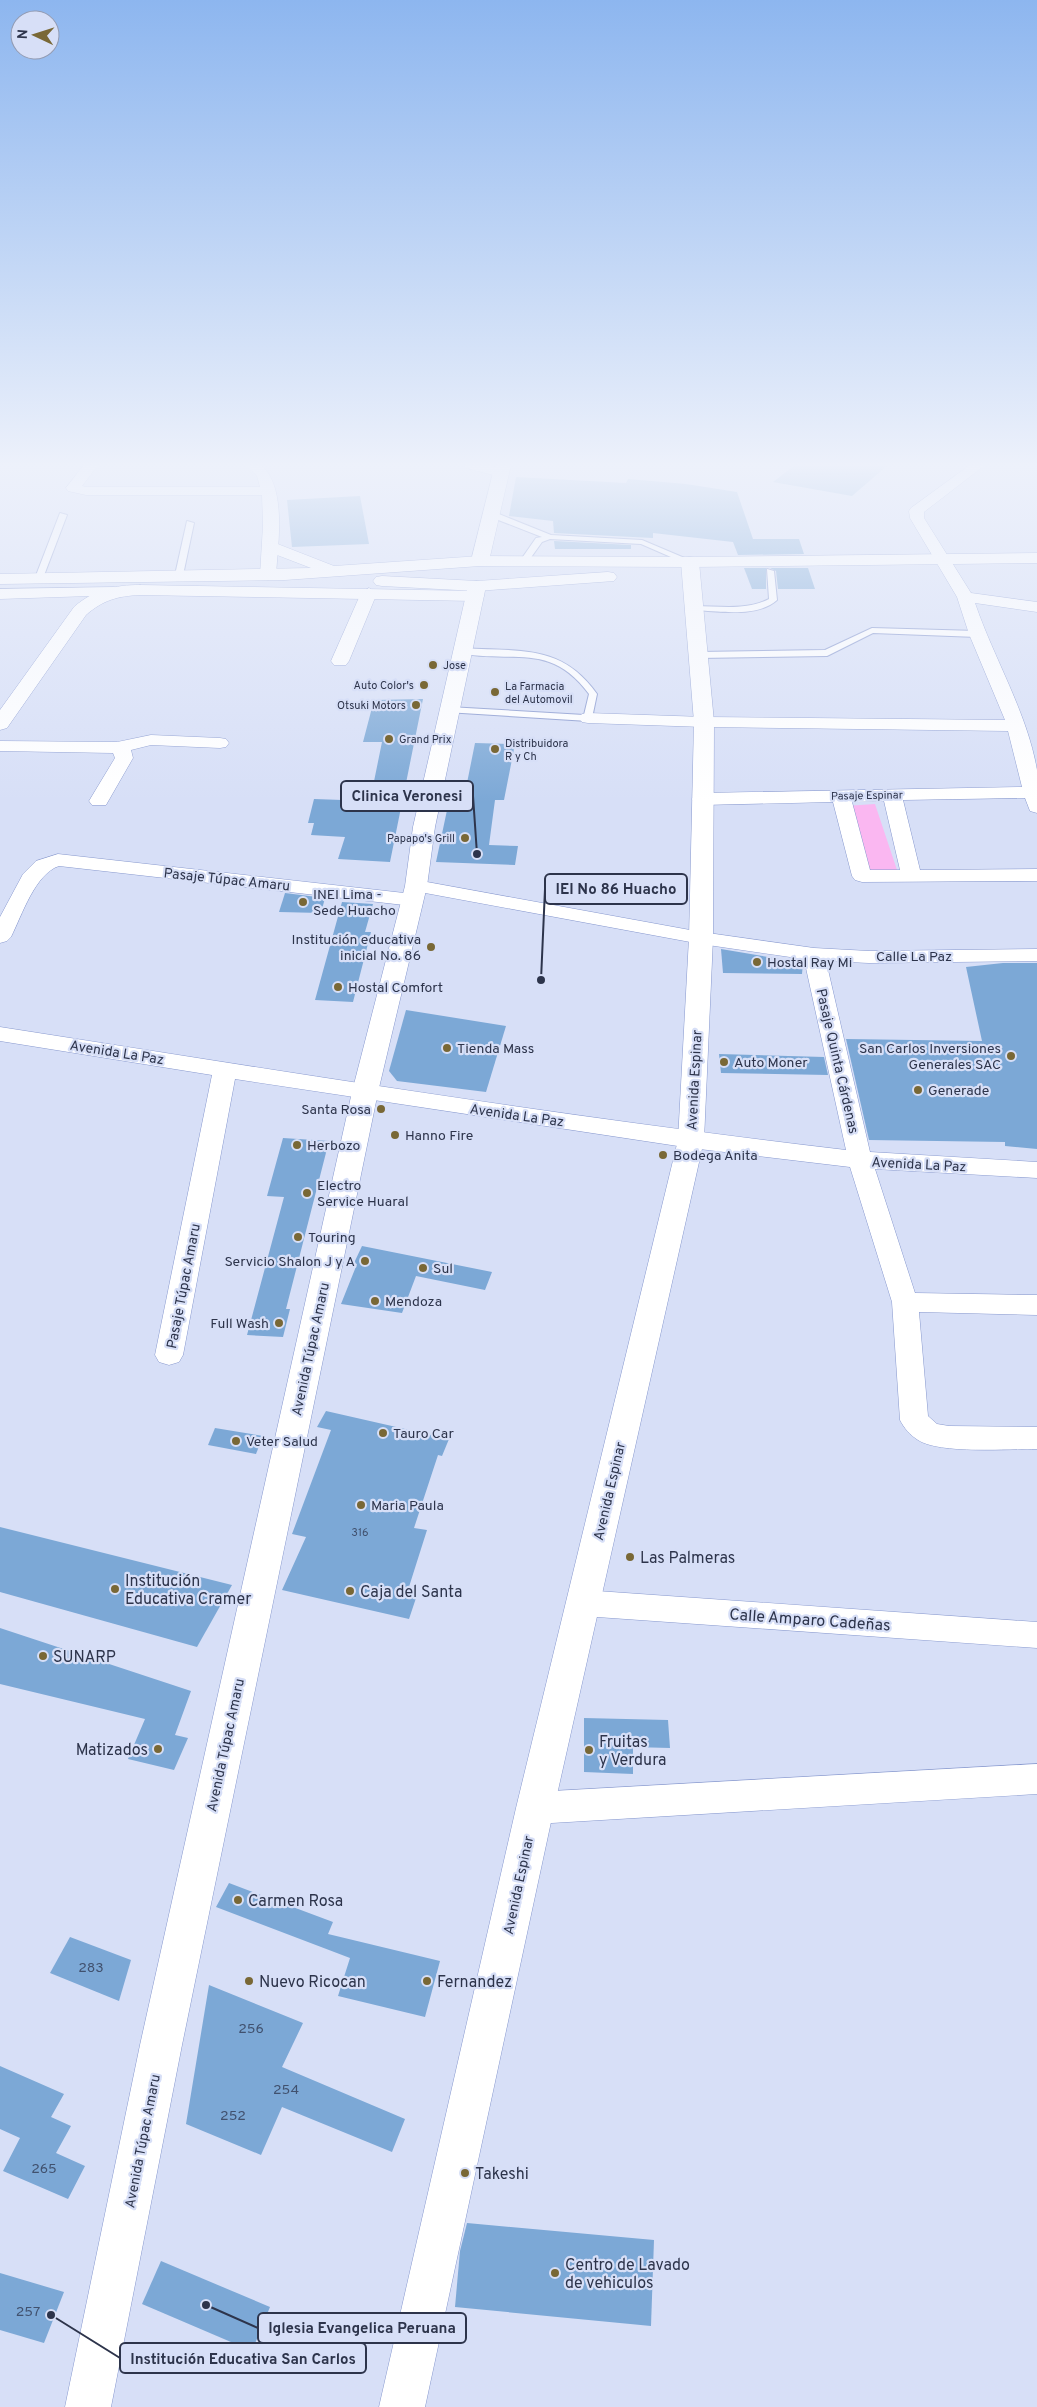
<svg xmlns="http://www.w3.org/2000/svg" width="1037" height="2407" viewBox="0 0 1037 2407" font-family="Overpass,sans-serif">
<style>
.green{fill:#fab7f1}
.building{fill:#7ca8d6}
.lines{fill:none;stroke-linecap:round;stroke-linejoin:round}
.service-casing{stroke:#8798ce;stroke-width:2}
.minor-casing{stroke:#8798ce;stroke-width:1}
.tertiary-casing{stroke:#8798ce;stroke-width:1}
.secondary-casing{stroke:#8798ce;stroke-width:1}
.primary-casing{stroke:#8798ce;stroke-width:1}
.service{fill:#fff;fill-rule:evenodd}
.minor{fill:#fff;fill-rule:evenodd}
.tertiary{fill:#fff;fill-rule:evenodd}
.secondary{fill:#fff;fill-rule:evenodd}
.primary{fill:#fff;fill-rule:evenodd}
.poi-dot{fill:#796836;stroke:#d7dff7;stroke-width:2}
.labels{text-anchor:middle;stroke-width:4.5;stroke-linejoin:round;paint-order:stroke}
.far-poi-label{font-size:11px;fill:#2d344b;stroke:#d7dff7;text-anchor:start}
.far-street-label{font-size:11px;fill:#2d344b;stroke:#d7dff7}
.number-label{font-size:11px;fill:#41516e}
.street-label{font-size:14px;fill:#2d344b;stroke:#d7dff7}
.poi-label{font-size:14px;fill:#2d344b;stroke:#d7dff7;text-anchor:start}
.near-number-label{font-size:14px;fill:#41516e}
.near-poi-label{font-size:16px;fill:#2d344b;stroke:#d7dff7;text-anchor:start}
.near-street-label{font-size:16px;fill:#2d344b;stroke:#d7dff7}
.leader{fill:none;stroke:#2d344b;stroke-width:2}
.callout-dot{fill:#2d344b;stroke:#d7dff7;stroke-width:2}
.callout{fill:#d7dff7;stroke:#2d344b;stroke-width:2}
.callout-label{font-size:15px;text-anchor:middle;font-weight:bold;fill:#2d344b}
</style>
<rect width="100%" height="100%" fill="#d7dff7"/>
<polygon class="green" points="875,804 897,870 865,872 845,806"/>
<g class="building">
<polygon points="795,465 888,465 852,496 773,482"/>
<polygon points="516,477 626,483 628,479 686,484 737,492 753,539 799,539 804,554 738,555 733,542 653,533 653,538 554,533 553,521 509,516"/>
<polygon points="360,496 369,544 292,547 287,500"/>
<polygon points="554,541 631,545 631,549 555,549"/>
<polygon points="744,568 766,568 766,589 752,589"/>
<polygon points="770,568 808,568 815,589 778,589 776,571"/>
<polygon points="423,699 390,862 338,859 345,837 311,835 314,823 308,823 314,799 370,801 382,742 363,742 374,700"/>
<polygon points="475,743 515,744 504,800 495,800 489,845 518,846 515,865 436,862 453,782 467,783"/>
<polygon points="285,893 325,898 321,913 279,912"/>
<polygon points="342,902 373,904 365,932 371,932 353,1002 315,1000"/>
<polygon points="721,949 803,963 802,974 723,973"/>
<polygon points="1003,963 1037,963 1037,1149 1005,1146 1005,1142 869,1140 846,1039 982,1041 966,967"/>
<polygon points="406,1010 506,1026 486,1092 397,1081 389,1071"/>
<polygon points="719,1054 824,1057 828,1075 721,1073"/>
<polygon points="283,1138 329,1141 286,1309 290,1309 283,1337 247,1335 284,1197 267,1196"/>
<polygon points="362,1246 492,1272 485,1290 416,1276 402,1313 341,1304 357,1264 354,1263"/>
<polygon points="326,1411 449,1439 442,1456 438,1455 414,1528 427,1530 408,1590 418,1592 409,1619 282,1590 306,1537 292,1534 331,1430 317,1427"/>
<polygon points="215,1428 263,1436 256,1454 208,1445"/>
<polygon points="0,1527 232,1585 197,1647 0,1592"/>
<polygon points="0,1628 191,1691 175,1735 188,1738 174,1770 128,1759 145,1719 0,1684"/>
<polygon points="584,1718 668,1720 670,1748 633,1747 633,1774 584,1772"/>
<polygon points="229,1883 333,1922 328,1934 440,1961 425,2017 338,1996 350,1958 216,1907"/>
<polygon points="70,1937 131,1960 119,2001 50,1973"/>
<polygon points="209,1985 303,2023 282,2067 405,2119 392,2152 282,2107 261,2155 186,2124"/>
<polygon points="0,2066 64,2094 51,2117 71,2126 56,2153 85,2166 68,2199 3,2171 20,2138 0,2129"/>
<polygon points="467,2223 654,2240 651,2326 455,2307 460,2251"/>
<polygon points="161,2261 270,2307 252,2351 142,2304"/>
<polygon points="0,2273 64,2292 44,2343 0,2330"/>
</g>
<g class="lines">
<defs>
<g id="service">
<polygon points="488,512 494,512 551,535 642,540 694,562 687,564 641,544 550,539 542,542 527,563 524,563 520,561 536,538 542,537 488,516"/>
<polygon points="60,513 67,515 43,578 36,580 35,578"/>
<polygon points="187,521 194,523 183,575 179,577 175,575"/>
<path d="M767,569L774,571L777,600C757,618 719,611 694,610L690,608L694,606C719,606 746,611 769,599Z"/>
<polygon points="872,628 977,631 981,634 977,637 873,633 827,656 698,658 694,655 698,652 825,650"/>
<path d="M463,648C519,652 561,643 597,694L592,718L588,721L446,712V708L449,707L584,715L589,694C550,641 513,664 460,653V649Z"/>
</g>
<g id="minor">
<path d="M84,465H98L82,486L86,487H260L257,476L246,465H261C287,487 278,544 276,575L268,580L260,575L263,525L262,495H86L68,491L66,488Z"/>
<polygon points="464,465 486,465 506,470 508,473 501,477 466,468"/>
<path d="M970,465H985L924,512V518L971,593L1037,602V612L975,603C994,659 1027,712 1037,770C1037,784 1037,799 1037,813L1030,811L1025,798L903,800L920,870L1037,869V881L862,882L855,880L852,876L833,802L702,805L695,803L692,799L695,795L702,793L1022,787L1008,731L704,727L588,723L582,722L579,718L582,714L588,713L704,717L1005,720L969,634L957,597L910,518L909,511L911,508ZM884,801L900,870H870L852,802Z"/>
<polygon points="114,587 120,589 122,592 120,595 0,599 0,589"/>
<polygon points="369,588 377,593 349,661 346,665 334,665 331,661 361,593"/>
<polygon points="151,735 220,738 226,739 229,743 226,747 220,748 151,745 131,750 133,758 106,805 92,805 89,801 115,758 113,753 0,751 0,741 117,742"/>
<path d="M58,854L413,894L420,896L423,900L420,904L413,906L59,866C35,874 22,915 11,937L7,941L0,943V917L23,874L36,861Z"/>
<path d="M416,880L701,932L814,948L869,951L1037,949V961L869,963L826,961L870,1152L1037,1162V1178L875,1169L915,1293L1037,1295V1315L919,1312L928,1416L937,1424L949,1426L1037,1427V1449C1010,1449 939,1454 918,1440C910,1435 904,1428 900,1420L892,1302L850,1167L691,1148L235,1079L183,1355L179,1362L169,1365L159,1362L155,1355L212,1075L0,1041V1027C281,1071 563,1117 846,1150L804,959L701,944L409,890L406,886L409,882Z"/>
<polygon points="583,1590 1037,1622 1037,1648 583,1616 572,1612 568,1603 572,1594"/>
<polygon points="1037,1764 1037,1794 535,1824 523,1819 518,1808 523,1797 535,1792"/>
</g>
<g id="tertiary">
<polygon points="690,557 696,558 699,562 714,722 713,938 704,1140 554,1808 425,2407 379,2407 516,1808 678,1140 689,938 694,722 681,562 684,558"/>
<path d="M140,585L475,591L481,592L484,596L481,600L475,601L140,595C118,596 103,600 86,615L7,728L0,730V710L74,607C93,590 115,585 140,585Z"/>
</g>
<g id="secondary">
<polygon points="495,465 511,465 489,561 486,565 474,565 471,561"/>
<polygon points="477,581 483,582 486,586 435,827 427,886 378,1092 182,2045 111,2407 65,2407 140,2045 352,1092 405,886 413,827 468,586 471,582"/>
</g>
<g id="primary">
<polygon points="270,541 334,566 480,556 690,557 1037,553 1037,563 690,567 480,566 285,580 0,584 0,574 311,568 264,550 262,546 264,542"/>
<polygon points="608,572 614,573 617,577 614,581 477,591 382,586 376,585 373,581 376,577 382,576 477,581"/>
</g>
</defs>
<use href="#service" class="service-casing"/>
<use href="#minor" class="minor-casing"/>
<use href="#tertiary" class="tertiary-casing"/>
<use href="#secondary" class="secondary-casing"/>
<use href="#primary" class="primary-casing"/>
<use href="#service" class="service"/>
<use href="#minor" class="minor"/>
<use href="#tertiary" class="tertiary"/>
<use href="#secondary" class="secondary"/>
<use href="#primary" class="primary"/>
</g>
<linearGradient id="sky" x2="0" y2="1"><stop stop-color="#8db6ef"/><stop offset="0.58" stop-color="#edf1fb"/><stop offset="1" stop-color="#edf1fb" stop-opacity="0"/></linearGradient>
<rect width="1037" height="802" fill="url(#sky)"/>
<g class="poi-dot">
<circle cx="433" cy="665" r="5"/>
<circle cx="424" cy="685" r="5"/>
<circle cx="495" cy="692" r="5"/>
<circle cx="416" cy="705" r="5"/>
<circle cx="389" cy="739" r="5"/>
<circle cx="495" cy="749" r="5"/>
<circle cx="465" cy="838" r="5"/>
<circle cx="303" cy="902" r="5"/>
<circle cx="431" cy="947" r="5"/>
<circle cx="757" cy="962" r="5"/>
<circle cx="338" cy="987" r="5"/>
<circle cx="447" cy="1048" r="5"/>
<circle cx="1011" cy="1056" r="5"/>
<circle cx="724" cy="1062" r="5"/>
<circle cx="918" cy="1090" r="5"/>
<circle cx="381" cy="1109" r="5"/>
<circle cx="395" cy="1135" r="5"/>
<circle cx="297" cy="1145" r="5"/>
<circle cx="663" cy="1155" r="5"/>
<circle cx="307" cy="1193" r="5"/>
<circle cx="298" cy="1237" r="5"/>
<circle cx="365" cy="1261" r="5"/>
<circle cx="423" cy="1268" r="5"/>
<circle cx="375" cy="1301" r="5"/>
<circle cx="279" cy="1323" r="5"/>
<circle cx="383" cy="1433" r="5"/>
<circle cx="236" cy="1441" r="5"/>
<circle cx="361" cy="1505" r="5"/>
<circle cx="630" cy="1557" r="5"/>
<circle cx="115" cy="1589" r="5"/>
<circle cx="350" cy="1591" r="5"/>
<circle cx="43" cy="1656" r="5"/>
<circle cx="158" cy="1749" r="5"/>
<circle cx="589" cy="1750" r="5"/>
<circle cx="238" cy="1900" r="5"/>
<circle cx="249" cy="1981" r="5"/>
<circle cx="427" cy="1981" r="5"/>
<circle cx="465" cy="2173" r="5"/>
<circle cx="555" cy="2273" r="5"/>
</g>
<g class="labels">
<g class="far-poi-label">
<text x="443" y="669">Jose</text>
<text x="414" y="689" text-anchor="end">Auto Color's</text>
<text x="505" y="690">La Farmacia<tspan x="505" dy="13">del Automovil</tspan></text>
<text x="406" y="709" text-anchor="end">Otsuki Motors</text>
<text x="399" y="743">Grand Prix</text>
<text x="505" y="747">Distribuidora<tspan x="505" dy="13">R y Ch</tspan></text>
<text x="455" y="842" text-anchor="end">Papapo's Grill</text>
</g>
<g class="far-street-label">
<text transform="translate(867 795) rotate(-1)" y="4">Pasaje Espinar</text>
</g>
<g class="number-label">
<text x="360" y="1536">316</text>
</g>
<g class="street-label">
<text transform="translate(227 879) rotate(6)" y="5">Pasaje Túpac Amaru</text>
<text x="914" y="961">Calle La Paz</text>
<text transform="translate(117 1052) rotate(9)" y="5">Avenida La Paz</text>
<text transform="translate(838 1061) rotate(77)" y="5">Pasaje Quinta Cárdenas</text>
<text transform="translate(694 1080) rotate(-87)" y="5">Avenida Espinar</text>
<text transform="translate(517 1115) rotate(8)" y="5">Avenida La Paz</text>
<text transform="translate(919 1164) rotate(3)" y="5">Avenida La Paz</text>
<text transform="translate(183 1286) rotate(-79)" y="5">Pasaje Túpac Amaru</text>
<text transform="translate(310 1349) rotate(-78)" y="5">Avenida Túpac Amaru</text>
<text transform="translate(609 1491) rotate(-77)" y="5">Avenida Espinar</text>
<text transform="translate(225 1745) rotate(-78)" y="5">Avenida Túpac Amaru</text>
<text transform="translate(518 1885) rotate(-78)" y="5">Avenida Espinar</text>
<text transform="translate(142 2141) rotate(-79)" y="5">Avenida Túpac Amaru</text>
</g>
<g class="poi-label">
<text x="313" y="899">INEI Lima -<tspan x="313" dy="16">Sede Huacho</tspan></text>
<text x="421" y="944" text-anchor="end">Institución educativa<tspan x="421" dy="16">inicial No. 86</tspan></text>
<text x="767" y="967">Hostal Ray Mi</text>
<text x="348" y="992">Hostal Comfort</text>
<text x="457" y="1053">Tienda Mass</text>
<text x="1001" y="1053" text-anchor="end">San Carlos Inversiones<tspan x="1001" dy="16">Generales SAC</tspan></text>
<text x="734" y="1067">Auto Moner</text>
<text x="928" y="1095">Generade</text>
<text x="371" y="1114" text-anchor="end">Santa Rosa</text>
<text x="405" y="1140">Hanno Fire</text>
<text x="307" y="1150">Herbozo</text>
<text x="673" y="1160">Bodega Anita</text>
<text x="317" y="1190">Electro<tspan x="317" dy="16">Service Huaral</tspan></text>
<text x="308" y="1242">Touring</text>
<text x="355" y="1266" text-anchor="end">Servicio Shalon J y A</text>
<text x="433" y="1273">Sul</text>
<text x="385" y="1306">Mendoza</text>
<text x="269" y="1328" text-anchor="end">Full Wash</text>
<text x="393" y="1438">Tauro Car</text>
<text x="246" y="1446">Veter Salud</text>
<text x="371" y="1510">Maria Paula</text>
</g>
<g class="near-number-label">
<text x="91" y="1972">283</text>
<text x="251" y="2033">256</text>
<text x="286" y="2094">254</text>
<text x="233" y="2120">252</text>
<text x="44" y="2173">265</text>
<text x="28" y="2316">257</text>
</g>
<g class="near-poi-label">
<text x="640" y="1563">Las Palmeras</text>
<text x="125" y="1586">Institución<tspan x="125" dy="18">Educativa Cramer</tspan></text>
<text x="360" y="1597">Caja del Santa</text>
<text x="53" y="1662">SUNARP</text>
<text x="599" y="1747">Fruitas<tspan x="599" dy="18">y Verdura</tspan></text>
<text x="148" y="1755" text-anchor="end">Matizados</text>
<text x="248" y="1906">Carmen Rosa</text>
<text x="259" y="1987">Nuevo Ricocan</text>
<text x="437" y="1987">Fernandez</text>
<text x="475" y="2179">Takeshi</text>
<text x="565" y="2270">Centro de Lavado<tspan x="565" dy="18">de vehiculos</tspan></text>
</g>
<g class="near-street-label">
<text transform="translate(810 1619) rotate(4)" y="6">Calle Amparo Cadeñas</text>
</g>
</g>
<path class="leader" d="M477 854L473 796M541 980L545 889M206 2305L258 2328M51 2315L120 2358"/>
<g class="callout-dot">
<circle cx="477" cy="854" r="5"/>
<circle cx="541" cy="980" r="5"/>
<circle cx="206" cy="2305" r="5"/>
<circle cx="51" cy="2315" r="5"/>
</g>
<g class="callout">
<rect x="341" y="781" width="132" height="30" rx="5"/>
<rect x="545" y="874" width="142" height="30" rx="5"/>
<rect x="258" y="2313" width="208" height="30" rx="5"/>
<rect x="120" y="2343" width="246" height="30" rx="5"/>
</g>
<g class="callout-label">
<text x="407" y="801">Clinica Veronesi</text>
<text x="616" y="894">IEI No 86 Huacho</text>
<text x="362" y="2333">Iglesia Evangelica Peruana</text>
<text x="243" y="2364">Institución Educativa San Carlos</text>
</g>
<g transform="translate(35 35) rotate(274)"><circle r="24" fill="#d7dff7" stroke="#939bb2"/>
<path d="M0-4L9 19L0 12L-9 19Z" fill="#796836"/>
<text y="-8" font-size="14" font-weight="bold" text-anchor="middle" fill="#2d344b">N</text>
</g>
</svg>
